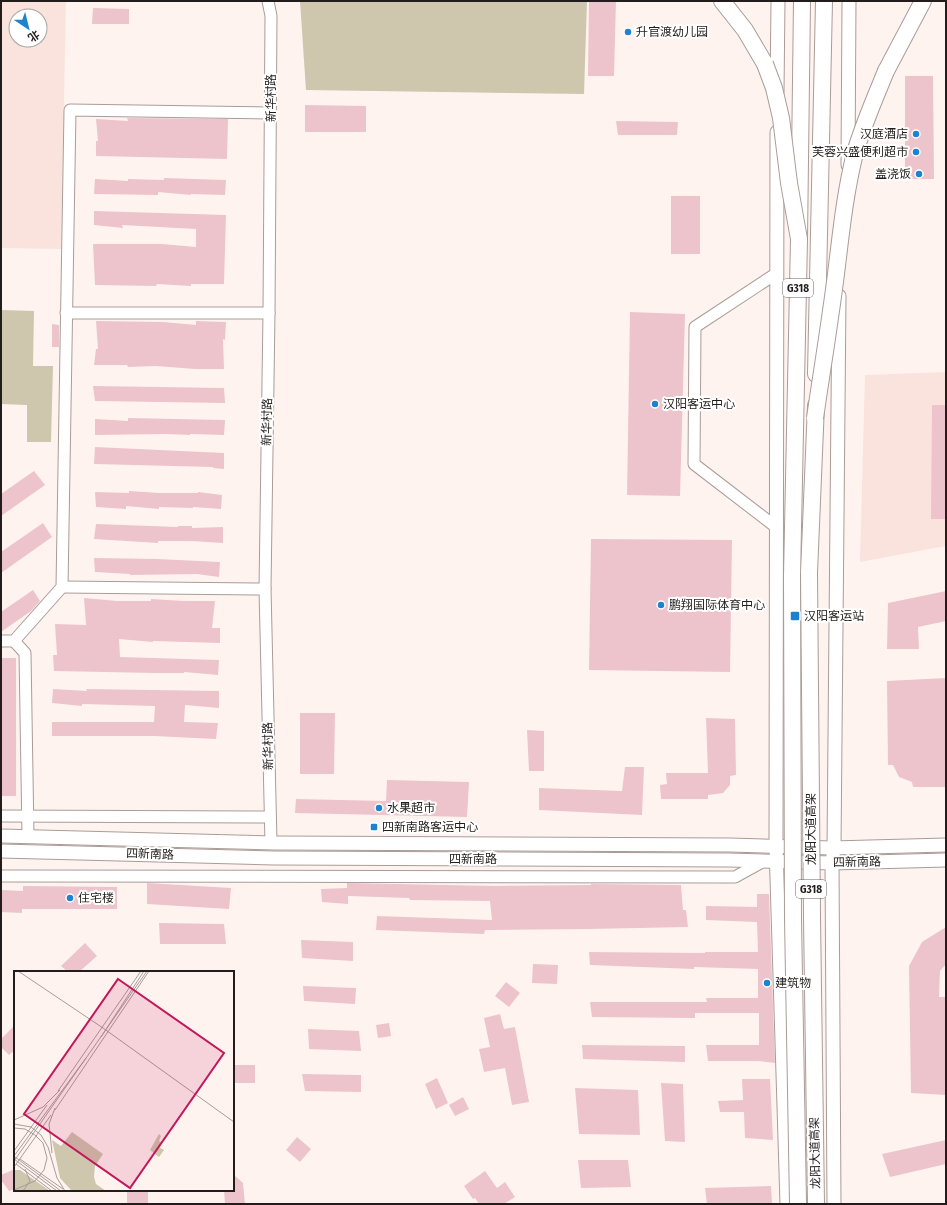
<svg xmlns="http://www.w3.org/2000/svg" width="947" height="1205" viewBox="0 0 947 1205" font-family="'Fira Sans Condensed','Noto Sans SC',sans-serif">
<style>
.built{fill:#fae3dd;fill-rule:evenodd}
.green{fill:#cec6ad}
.building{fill:#edc4cc}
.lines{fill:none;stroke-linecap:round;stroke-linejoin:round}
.minor-casing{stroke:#a99c98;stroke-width:13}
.major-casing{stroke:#a99c98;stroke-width:15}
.highway-casing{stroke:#a99c98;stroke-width:18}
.minor{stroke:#fff;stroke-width:11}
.major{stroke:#fff;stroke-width:13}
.highway{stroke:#fff;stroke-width:16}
.highway-bridge-casing{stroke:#a99c98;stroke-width:18;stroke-linecap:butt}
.highway-bridge{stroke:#fff;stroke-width:16}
.poi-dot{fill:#1e83ce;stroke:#fff;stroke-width:1.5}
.labels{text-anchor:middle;stroke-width:4;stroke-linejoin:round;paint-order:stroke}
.shield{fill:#fff;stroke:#646160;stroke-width:1}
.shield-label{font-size:11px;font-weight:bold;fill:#221d1c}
.poi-label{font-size:12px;fill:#221d1c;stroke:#fff;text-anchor:start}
.street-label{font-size:12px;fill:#221d1c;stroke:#fff}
.inset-road{fill:none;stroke:#a79d9b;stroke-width:1}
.view{fill:#c2185b;fill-opacity:0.15;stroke:#c2185b;stroke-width:2}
.inset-edge{fill:none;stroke:#221d1c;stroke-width:2}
</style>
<rect width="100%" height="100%" fill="#fff3f0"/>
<g class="built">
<path d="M1,1H66L61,249L1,248ZM16,16H40V40H16Z"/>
<polygon points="946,372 946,546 860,562 865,375"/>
</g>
<g class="green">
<polygon points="300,1 587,1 584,94 306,90"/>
<polygon points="1,310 34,311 33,366 53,366 51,442 27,442 27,405 1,404"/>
</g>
<g class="building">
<polygon points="589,1 616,1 614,76 588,76"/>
<polygon points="93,8 129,9 129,24 92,24"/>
<polygon points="905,76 933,76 934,179 905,179"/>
<polygon points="305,105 366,106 366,132 305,132"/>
<polygon points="127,118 228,119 227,159 96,156 96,141 98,141 96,119 128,121"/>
<polygon points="616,121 678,122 677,135 618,135"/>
<polygon points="164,178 226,180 225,195 191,194 191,195 158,192 158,195 94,194 95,179 128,181 128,179 164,180"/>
<rect x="671" y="196" width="29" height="58"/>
<polygon points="94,211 226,215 224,284 191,284 191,286 157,284 156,286 95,285 93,244 162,244 196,247 196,229 122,225 123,228 94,225"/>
<polygon points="630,312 685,314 680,496 627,495"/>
<polygon points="96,321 163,322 196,325 196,321 226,322 225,340 223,339 224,369 195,369 156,366 128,367 127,365 94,365 96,349 98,349"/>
<polygon points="52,324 59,325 59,347 52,347"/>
<polygon points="93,386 224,388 225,403 95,401"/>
<polygon points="932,405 946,405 946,519 931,519"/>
<polygon points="128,418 225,420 224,435 190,434 190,435 165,434 95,435 95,419 128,421"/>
<polygon points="95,447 224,453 224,469 213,468 213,467 94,464"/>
<polygon points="34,471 45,485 1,516 1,494"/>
<polygon points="129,491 159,493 198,493 198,492 222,495 221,509 193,507 193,508 159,507 159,509 126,506 126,509 96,507 95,492 129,493"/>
<polygon points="43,523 52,537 1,573 1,552"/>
<polygon points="96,524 178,527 178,526 192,526 192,528 223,527 223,543 191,541 158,541 158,543 94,539"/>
<polygon points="591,539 732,540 730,672 589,670"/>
<polygon points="94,558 157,559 220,562 219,577 197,574 130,575 130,574 95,572"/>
<polygon points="33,590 40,601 31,611 1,632 1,612"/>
<polygon points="946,591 946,621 918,627 919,649 887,649 888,603"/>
<polygon points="84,598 117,601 151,601 151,599 184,601 215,601 212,628 220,628 220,643 153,641 153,642 119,639 120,657 219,660 218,675 184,672 184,673 155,673 54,671 53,655 57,655 55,624 86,625"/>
<rect x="1" y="658" width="15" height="138"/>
<polygon points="946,678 946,787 913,787 912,782 899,777 893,765 888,765 887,681"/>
<polygon points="53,689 87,691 86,689 219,691 219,708 185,705 184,722 218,723 216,739 154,736 52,736 52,722 154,722 155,706 82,704 82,706 52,703"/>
<polygon points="300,713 335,713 334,774 300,774"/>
<polygon points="706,718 735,719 736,775 730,776 730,785 723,793 708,795 708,799 661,799 660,785 667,784 666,773 708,773"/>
<polygon points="527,730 544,731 544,771 529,771"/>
<polygon points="625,767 644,767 642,815 539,810 539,788 622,791"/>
<polygon points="387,780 469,782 467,817 295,813 296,799 386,801"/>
<polygon points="147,883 231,888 229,909 147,904"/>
<polygon points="347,883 495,886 591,885 591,884 681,885 683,910 686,910 688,927 588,929 485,930 484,934 376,930 377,916 492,920 490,901 410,900 409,898 348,896 348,904 322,902 321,889 347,888"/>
<polygon points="23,886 117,887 117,909 22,909 22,913 1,912 1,890 23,891"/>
<polygon points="757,894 769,894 775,1063 759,1061 708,1061 706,1045 759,1045 759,1013 695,1013 695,1018 592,1017 590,1002 707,1002 706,998 758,998 758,969 694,967 694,969 590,965 589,952 705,953 705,952 758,952 757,922 706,920 706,906 757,907"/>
<polygon points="159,923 224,924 226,944 160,944"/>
<polygon points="946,927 946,964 940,971 939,997 946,997 946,1095 911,1093 909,966 922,942"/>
<polygon points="301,940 353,942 353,961 302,958"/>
<polygon points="85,943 97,956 79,972 68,972 61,966"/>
<polygon points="533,964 558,965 557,984 532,983"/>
<polygon points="506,982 520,993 509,1007 495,996"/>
<polygon points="303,986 356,988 355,1004 304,1001"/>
<polygon points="500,1014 504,1029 515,1027 529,1102 512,1105 505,1068 484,1072 479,1049 490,1047 484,1018"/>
<polygon points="389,1023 391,1036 378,1038 376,1025"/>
<polygon points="15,1025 15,1050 9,1055 1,1047 1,1039"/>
<polygon points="308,1029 359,1031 361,1051 309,1049"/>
<polygon points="582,1045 685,1046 685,1062 583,1059"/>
<rect x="233" y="1065" width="22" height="18"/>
<polygon points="302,1074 361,1075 361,1092 305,1091"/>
<polygon points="437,1078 448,1103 436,1109 425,1084"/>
<polygon points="742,1079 770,1079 773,1140 745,1138 744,1112 720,1112 718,1101 743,1100"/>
<polygon points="661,1083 683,1084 685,1142 665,1141"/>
<polygon points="575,1088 638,1090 640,1135 579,1134"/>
<polygon points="463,1097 469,1109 455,1116 449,1105"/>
<polygon points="297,1137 311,1149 300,1162 286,1150"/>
<polygon points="946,1140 946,1164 890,1177 882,1154"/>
<polygon points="578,1160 628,1160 631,1187 581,1188"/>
<polygon points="15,1169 15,1189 9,1191 1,1180 1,1175"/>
<polygon points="485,1171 497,1188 505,1182 515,1197 504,1204 479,1204 475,1198 473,1199 464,1186"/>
<polygon points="233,1174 243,1183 245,1204 225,1204 224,1190 233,1190"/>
<polygon points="771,1186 772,1204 707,1204 705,1188"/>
<rect x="127" y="1190" width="21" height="14"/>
</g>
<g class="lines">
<defs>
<g id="minor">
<polyline points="268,1 271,16 269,313 265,589 271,842"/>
<polyline points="66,313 269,313"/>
<polyline points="776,527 694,464 695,327 777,273"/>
<polyline points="62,587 265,589"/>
<polyline points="1,641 14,641 62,587 70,110 271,113"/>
<polyline points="14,641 25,653 28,836"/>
<polyline points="1,816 270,817"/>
<polyline points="1,876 735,877 764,861"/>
</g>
<g id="major">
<polyline points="777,92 778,1"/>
<polyline points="777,132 776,846 787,1204"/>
<polyline points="848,165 849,1"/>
<polyline points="1,836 274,843 730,845 832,848 946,845"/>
<polyline points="1,851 274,858 729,860 832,863 946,860"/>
<polyline points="834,1204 832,863 834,848 839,296"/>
</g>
<g id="highway">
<polyline points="722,1 745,30 765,64"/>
<polyline points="886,71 923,1"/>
<polyline points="816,374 824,1"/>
<polyline points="809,573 816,405"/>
<polyline points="792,576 799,239 802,1"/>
</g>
</defs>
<use href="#minor" class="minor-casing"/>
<use href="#major" class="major-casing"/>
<use href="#highway" class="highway-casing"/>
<use href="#minor" class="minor"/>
<use href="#major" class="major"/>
<use href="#highway" class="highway"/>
<defs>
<g id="highway-bridge">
<polyline points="765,64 774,88 781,118 789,183 799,239"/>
<path d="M815,418C822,370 830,322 836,274C841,233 845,193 855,153C863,125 875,98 886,71"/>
<polyline points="809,573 812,916 816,1204"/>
<polyline points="792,576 793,919 798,1204"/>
</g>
</defs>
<use href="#highway-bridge" class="highway-bridge-casing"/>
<use href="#highway-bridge" class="highway-bridge"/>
</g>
<g class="poi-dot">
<circle cx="628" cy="32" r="4"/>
<circle cx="916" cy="134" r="4"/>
<circle cx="916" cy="152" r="4"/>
<circle cx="919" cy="174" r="4"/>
<circle cx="655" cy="404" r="4"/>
<circle cx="661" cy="605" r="4"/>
<rect x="790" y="611" width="10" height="10" rx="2"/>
<circle cx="379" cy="808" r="4"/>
<rect x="370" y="823" width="8" height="8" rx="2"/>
<circle cx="70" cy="898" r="4"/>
<circle cx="767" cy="983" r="4"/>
</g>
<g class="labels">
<g class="shield">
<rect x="783" y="279" width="30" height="18" rx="3"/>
<rect x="796" y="880" width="30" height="18" rx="3"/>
</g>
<g class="shield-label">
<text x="798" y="292">G318</text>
<text x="811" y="893">G318</text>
</g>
<g class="poi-label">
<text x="636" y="36">升官渡幼儿园</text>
<text x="908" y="138" text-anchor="end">汉庭酒店</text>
<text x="908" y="156" text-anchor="end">芙蓉兴盛便利超市</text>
<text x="911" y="178" text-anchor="end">盖浇饭</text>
<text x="663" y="408">汉阳客运中心</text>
<text x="669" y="609">鹏翔国际体育中心</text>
<text x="804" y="620">汉阳客运站</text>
<text x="387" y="812">水果超市</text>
<text x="382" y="831">四新南路客运中心</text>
<text x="78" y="902">住宅楼</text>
<text x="775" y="987">建筑物</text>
</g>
<g class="street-label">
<text transform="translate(271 98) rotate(-90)" y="4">新华村路</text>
<text transform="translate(267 422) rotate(-89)" y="4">新华村路</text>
<text transform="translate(268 746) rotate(-91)" y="4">新华村路</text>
<text transform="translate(811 829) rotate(-90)" y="4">龙阳大道高架</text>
<text transform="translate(150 854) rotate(2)" y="4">四新南路</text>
<text x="473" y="863">四新南路</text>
<text transform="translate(857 862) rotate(-1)" y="4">四新南路</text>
<text transform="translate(815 1153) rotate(-91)" y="4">龙阳大道高架</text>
</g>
</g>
<g transform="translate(14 971)">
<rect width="220" height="220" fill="#fff3f0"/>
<path d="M58,161L89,183L81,195L80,206L82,213L92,220H58L46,207L38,169L47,175ZM145,163L147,165L145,170L148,172L145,176L150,179L145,186L136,179ZM0,199H6L36,220H0Z" fill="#cec6ad"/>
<path class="inset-road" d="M4,0L89,57L220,151M87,66L130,0M44,120L127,0M41,139L135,0M0,149L29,136L46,119M0,153L17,156L27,164L34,176L43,207L51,220M0,157L11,158L21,164L29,172L33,187L30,199L21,210L0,219M0,180L33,134M38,182L35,153L41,137M0,185L72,87M1,186L47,220M0,188L43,220M6,188L49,218M0,190L133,0M2,193L38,220M0,196L37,144M9,220L16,210L11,198"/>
<path class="view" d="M104,8L210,82L116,217L10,143Z"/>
<rect width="220" height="220" class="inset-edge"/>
</g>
<rect width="947" height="1205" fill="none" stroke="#221d1c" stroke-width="4"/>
<g transform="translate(28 28) rotate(145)"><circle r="19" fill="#ffffff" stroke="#a7a5a4"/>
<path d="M0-3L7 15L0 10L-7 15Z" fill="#1e83ce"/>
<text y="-6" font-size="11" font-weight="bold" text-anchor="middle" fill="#221d1c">北</text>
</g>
</svg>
